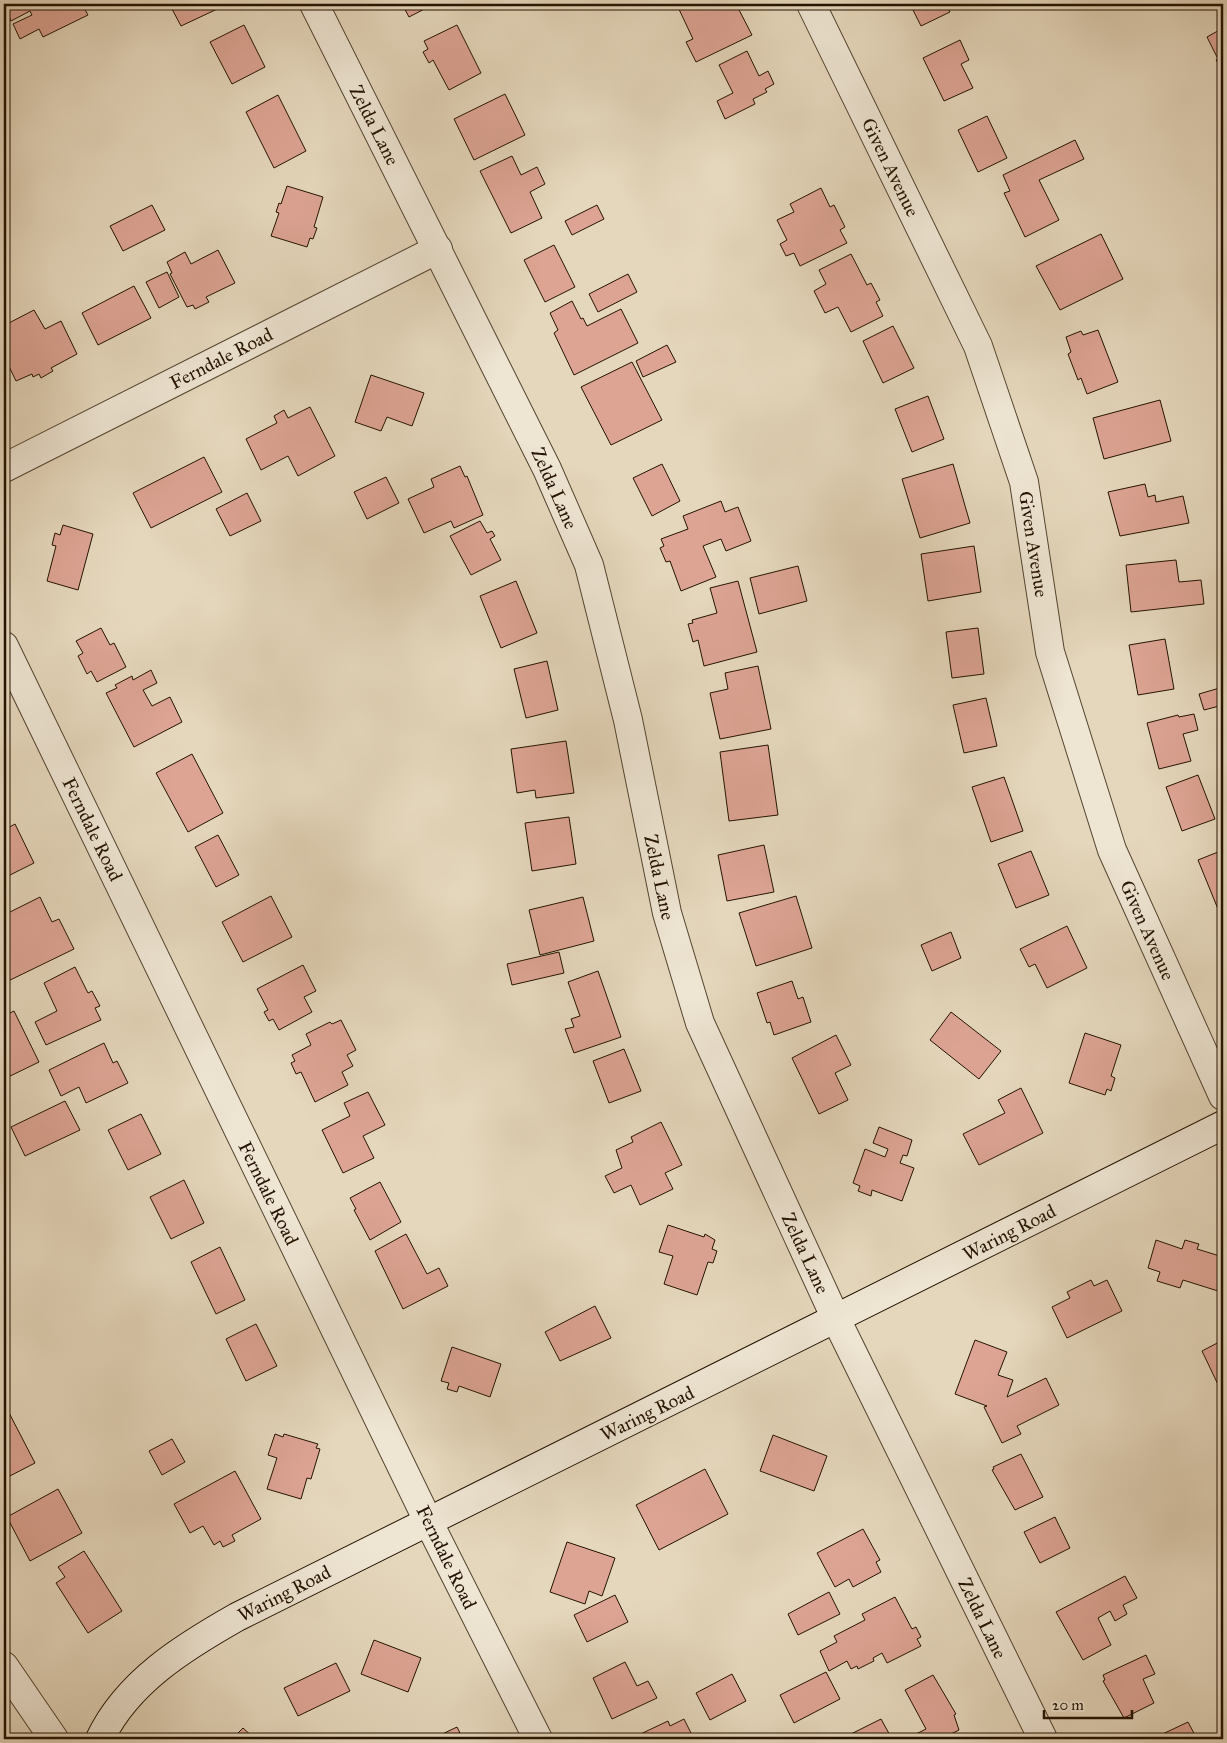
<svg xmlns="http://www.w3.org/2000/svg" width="1227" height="1743" viewBox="0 0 1227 1743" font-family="'IM FELL Great Primer',serif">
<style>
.building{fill:#dda494;stroke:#241300}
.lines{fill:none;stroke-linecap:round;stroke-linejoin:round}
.street-casing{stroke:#54442f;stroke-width:30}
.secondary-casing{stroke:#241300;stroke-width:30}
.street{stroke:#eee5d3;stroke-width:28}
.secondary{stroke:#eee5d3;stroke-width:28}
.labels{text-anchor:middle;stroke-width:4;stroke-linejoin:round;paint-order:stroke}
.street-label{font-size:19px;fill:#241300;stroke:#eee5d3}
</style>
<rect width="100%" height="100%" fill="#e5d7bc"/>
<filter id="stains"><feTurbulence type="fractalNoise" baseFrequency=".004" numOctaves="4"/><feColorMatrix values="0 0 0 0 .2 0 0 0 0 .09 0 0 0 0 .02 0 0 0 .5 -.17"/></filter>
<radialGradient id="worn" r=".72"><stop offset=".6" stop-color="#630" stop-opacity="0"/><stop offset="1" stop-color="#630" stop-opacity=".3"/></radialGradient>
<g class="building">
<polygon points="4,4 82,4 88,15 43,37 39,29 20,39 13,24 32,15 30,11 11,21"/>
<polygon points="182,4 228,4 181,26 172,9"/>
<polygon points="402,4 434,4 409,17"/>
<polygon points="680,4 736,4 752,35 696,62 686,42 693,39 677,5"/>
<polygon points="910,4 946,4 950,12 921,26"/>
<polygon points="244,25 265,67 232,84 210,42"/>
<polygon points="457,25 481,73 449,90 433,60 429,63 423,52 428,49 424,41"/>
<polygon points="1223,28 1223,70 1216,60 1218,59 1207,37"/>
<polygon points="960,40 969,60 961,64 973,88 944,101 923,58"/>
<polygon points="747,51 759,76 768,71 774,84 765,89 767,92 753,99 755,104 725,119 717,101 733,93 719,65"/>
<polygon points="505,94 525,135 474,160 454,119"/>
<polygon points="278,95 306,151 274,168 246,112"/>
<polygon points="987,116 1007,158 978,172 958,130"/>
<polygon points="1075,140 1084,159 1039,180 1059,220 1025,237 1004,193 1010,191 1003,175"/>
<polygon points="512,156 521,175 537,167 545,184 530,192 542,218 511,233 480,171"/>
<polygon points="287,186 323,197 314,227 317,228 313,239 310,238 307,247 271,236 279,213 276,212 279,203 281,204"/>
<polygon points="821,188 830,207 834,205 845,227 840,230 847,243 800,266 794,253 786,256 780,244 787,240 777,220 794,212 790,204"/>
<polygon points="152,205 165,230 123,251 110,226"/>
<polygon points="597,205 604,219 572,235 565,221"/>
<polygon points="1101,234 1123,279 1060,310 1036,266"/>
<polygon points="554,245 575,287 545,302 524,260"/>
<polygon points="218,250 235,283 206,297 209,302 195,309 193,305 187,307 170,274 172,273 167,262 185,252 191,264"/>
<polygon points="851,254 867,285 871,283 880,300 876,302 883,316 851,332 838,307 825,313 814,291 826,284 819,270"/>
<polygon points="167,272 179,297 159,308 146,282"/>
<polygon points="628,274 637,292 598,312 589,294"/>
<polygon points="134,286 151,318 98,345 82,313"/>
<polygon points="572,301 581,319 583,318 587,326 621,309 638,343 574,375 554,333 558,330 550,313"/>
<polygon points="34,310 45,329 61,321 77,354 51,368 53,371 41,378 39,374 33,377 32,374 16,381 4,356 4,330 9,328 7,324"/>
<polygon points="893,326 914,368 883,383 863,341"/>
<polygon points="1098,330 1118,382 1087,394 1081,378 1078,380 1068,354 1071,352 1066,337 1081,331 1083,335"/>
<polygon points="667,345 676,362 643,377 636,361"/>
<polygon points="632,362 662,420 611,445 581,387"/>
<polygon points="371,375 424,393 412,426 387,417 381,431 355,422"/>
<polygon points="928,396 944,439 912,452 895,409"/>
<polygon points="1160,400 1171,441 1104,459 1093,418"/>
<polygon points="310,407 335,456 298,476 288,456 261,470 246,439 277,423 274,416 284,410 288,418"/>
<polygon points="204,457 222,492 151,528 133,493"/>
<polygon points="662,464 680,501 652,516 633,478"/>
<polygon points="953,464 970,523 920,538 902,479"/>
<polygon points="460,466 465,477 467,476 483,515 454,528 451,521 424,533 408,499 434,487 431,479"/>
<polygon points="386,477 399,503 367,519 354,492"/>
<polygon points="1145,484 1148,497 1155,495 1156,502 1183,496 1189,523 1120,536 1108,492"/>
<polygon points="247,493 261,521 230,536 216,509"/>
<polygon points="721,501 725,512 738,507 751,541 726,551 721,539 703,546 716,577 681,591 670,561 666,562 660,548 664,546 661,539 688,529 683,516"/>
<polygon points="480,521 487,533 492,531 495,536 490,539 501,560 471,575 450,536"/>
<polygon points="63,525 93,534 78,590 47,581 56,546 52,545 55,533 60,535"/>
<polygon points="974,546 981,592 928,601 921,554"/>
<polygon points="1176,560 1179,582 1201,580 1204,604 1131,612 1126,565"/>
<polygon points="798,566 807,601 759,614 750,578"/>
<polygon points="516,581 537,633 501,648 480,596"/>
<polygon points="738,581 757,652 704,666 698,640 693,642 688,624 693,623 692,620 717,613 710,588"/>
<polygon points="101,628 110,645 114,643 126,667 97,682 91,671 87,674 78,656 83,653 76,641"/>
<polygon points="978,628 984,674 952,678 946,632"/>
<polygon points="1165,639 1174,689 1138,695 1129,645"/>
<polygon points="547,661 558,710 526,718 514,669"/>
<polygon points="758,666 771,729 720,739 710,693 728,689 725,673"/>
<polygon points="151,670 157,683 143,690 152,706 170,697 182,722 134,747 106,693 117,688 115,685 132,676 133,680"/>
<polygon points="1223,687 1223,705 1204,710 1199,694"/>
<polygon points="986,698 997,746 964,753 953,705"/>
<polygon points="1194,714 1198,730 1183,734 1191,761 1159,769 1147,723 1178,715 1179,717"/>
<polygon points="566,741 574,793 536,798 535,790 517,793 511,749"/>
<polygon points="768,745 778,815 729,821 720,752"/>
<polygon points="192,754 223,813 188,832 156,773"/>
<polygon points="1198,775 1215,819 1182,831 1166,787"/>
<polygon points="1004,777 1023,831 991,842 972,787"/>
<polygon points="569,817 576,864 532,871 525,823"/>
<polygon points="15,824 34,863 4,878 4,830"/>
<polygon points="218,835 239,875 216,887 195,847"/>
<polygon points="764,845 774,892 727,901 718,855"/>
<polygon points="1223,850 1223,913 1220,914 1198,860"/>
<polygon points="1031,851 1049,895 1016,908 998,864"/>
<polygon points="271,896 292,937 243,962 222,922"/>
<polygon points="796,896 812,948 756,966 739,913"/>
<polygon points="40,897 52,922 59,919 74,949 4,983 4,915"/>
<polygon points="583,897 594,941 540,955 529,910"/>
<polygon points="1067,926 1087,968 1047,988 1035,964 1029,967 1020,949"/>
<polygon points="951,932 961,958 932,971 921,945"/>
<polygon points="559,952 564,973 512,985 507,964"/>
<polygon points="303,965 316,991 304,997 312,1012 279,1030 273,1019 269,1021 264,1012 268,1010 257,989"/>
<polygon points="75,967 88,993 92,991 100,1006 95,1008 101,1020 46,1045 35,1022 57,1011 44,983"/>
<polygon points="598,971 621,1037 574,1053 565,1029 574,1027 571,1019 580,1016 568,982"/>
<polygon points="792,981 798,999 803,997 811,1022 774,1035 770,1022 767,1023 757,993"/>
<polygon points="14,1011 39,1062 4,1079 4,1016"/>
<polygon points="951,1012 1001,1051 979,1079 930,1040"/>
<polygon points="341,1020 356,1050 347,1055 353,1066 342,1072 348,1085 315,1102 301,1072 296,1074 291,1063 295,1061 292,1055 311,1045 306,1034 330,1022 332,1024"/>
<polygon points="1085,1033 1121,1045 1111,1076 1115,1078 1111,1091 1107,1089 1105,1095 1069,1083"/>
<polygon points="836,1035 851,1065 835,1073 848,1100 819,1114 792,1058"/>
<polygon points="104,1043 113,1063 117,1061 128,1083 86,1103 79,1087 61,1096 49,1070"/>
<polygon points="624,1049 641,1091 609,1103 593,1061"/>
<polygon points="1021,1088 1043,1133 979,1165 963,1134 1005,1113 998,1100"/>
<polygon points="368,1092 385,1125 363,1136 374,1158 343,1173 322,1130 350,1116 344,1103"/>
<polygon points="65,1101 80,1130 25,1156 11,1127"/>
<polygon points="141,1114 161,1154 128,1170 108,1130"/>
<polygon points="661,1122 682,1165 665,1173 673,1189 640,1205 631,1185 614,1193 605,1176 622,1168 616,1150 633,1142 631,1137"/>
<polygon points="879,1127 912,1140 907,1156 903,1155 900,1163 914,1168 902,1201 872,1190 871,1196 858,1191 860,1186 853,1183 865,1149 885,1157 888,1149 873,1143"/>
<polygon points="184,1180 204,1223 171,1239 150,1197"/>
<polygon points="380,1182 401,1222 370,1240 354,1210 356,1209 350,1198"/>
<polygon points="668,1225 704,1237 705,1234 715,1240 712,1249 717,1251 713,1263 708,1262 697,1295 664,1284 673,1256 659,1252"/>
<polygon points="406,1234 427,1274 439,1268 448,1286 403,1309 375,1251"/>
<polygon points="1156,1240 1182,1249 1185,1240 1199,1244 1197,1249 1223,1257 1223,1275 1218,1291 1183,1280 1180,1288 1157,1281 1160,1272 1148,1268"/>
<polygon points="220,1247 245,1300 216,1314 191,1262"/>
<polygon points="1091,1280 1094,1286 1107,1280 1122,1311 1067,1338 1052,1307 1070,1298 1067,1292"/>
<polygon points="595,1306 611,1338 560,1361 545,1332"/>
<polygon points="256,1324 277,1366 246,1381 226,1339"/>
<polygon points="975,1340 1007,1352 998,1375 1013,1380 1007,1397 1046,1378 1059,1405 1017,1426 1021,1434 1002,1443 984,1407 987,1406 955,1394"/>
<polygon points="1223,1340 1223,1395 1202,1351"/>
<polygon points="452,1347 501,1364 490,1397 459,1386 457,1392 447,1389 449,1383 441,1381"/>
<polygon points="6,1407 35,1463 4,1479 4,1409"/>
<polygon points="275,1434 283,1437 284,1434 318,1444 316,1448 320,1449 311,1479 307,1478 301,1499 267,1489 277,1458 268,1455"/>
<polygon points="773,1435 827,1456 814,1491 760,1471"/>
<polygon points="172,1439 185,1462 162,1475 149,1451"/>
<polygon points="1021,1454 1043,1497 1015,1510 992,1470 994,1469 993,1467"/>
<polygon points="705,1469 728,1514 659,1550 636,1505"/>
<polygon points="235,1471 261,1519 232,1535 235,1541 223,1547 220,1541 214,1545 203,1526 190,1533 174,1504"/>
<polygon points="58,1489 82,1533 30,1561 7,1517"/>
<polygon points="1055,1517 1070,1548 1040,1563 1024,1532"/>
<polygon points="863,1529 880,1560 876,1562 881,1572 853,1587 849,1579 835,1587 817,1553"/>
<polygon points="567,1542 615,1558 602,1596 589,1591 585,1604 550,1592"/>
<polygon points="84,1551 122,1611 88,1633 56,1583 65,1577 58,1567"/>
<polygon points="1125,1576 1137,1598 1123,1605 1127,1614 1115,1621 1110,1611 1098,1618 1111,1645 1083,1660 1056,1612"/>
<polygon points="829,1592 840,1614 798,1635 788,1614"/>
<polygon points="615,1595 628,1622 587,1642 574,1615"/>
<polygon points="895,1597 912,1629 916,1627 921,1637 917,1639 921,1646 887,1663 882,1653 873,1658 874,1661 858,1669 857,1666 851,1669 847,1661 829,1671 820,1651 837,1642 834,1636 865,1620 862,1614"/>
<polygon points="374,1640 421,1658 408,1692 361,1674"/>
<polygon points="1146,1655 1155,1674 1143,1679 1154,1703 1124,1718 1103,1681 1105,1680 1103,1675"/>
<polygon points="625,1662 637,1686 648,1681 657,1698 612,1719 593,1678"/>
<polygon points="336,1663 350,1691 298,1716 284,1688"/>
<polygon points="826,1672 840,1699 794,1723 780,1695"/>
<polygon points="732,1674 746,1701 710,1720 696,1693"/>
<polygon points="933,1675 956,1714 954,1715 959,1730 941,1739 916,1739 914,1735 926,1729 905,1690"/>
<polygon points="684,1719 694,1739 630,1739 668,1721 670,1726"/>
<polygon points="881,1719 892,1739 851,1739 849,1735"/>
<polygon points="1188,1722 1197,1739 1152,1739"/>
<polygon points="457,1727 463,1739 432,1739"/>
<polygon points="243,1728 255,1739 232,1739"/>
</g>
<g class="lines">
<defs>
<g id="street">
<polyline points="314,4 547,469 589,565 628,720 667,913 700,1023 836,1319 1043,1739"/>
<polyline points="811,4 978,346 1024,482 1050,652 1112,850 1223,1096"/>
<polyline points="4,468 438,249"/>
<polyline points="4,646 428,1521 538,1739"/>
<polyline points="4,1666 54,1739"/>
</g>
<path id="secondary" d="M100,1739C127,1682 184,1647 237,1617L1223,1125"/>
</defs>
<use href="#street" class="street-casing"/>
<use href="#secondary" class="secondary-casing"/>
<use href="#street" class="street"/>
<use href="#secondary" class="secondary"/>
</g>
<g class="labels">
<g class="street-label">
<text transform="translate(375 125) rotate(63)" y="7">Zelda Lane</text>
<text transform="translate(891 167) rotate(64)" y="7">Given Avenue</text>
<text transform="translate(221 358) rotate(-27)" y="7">Ferndale Road</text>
<text transform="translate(555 488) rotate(66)" y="7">Zelda Lane</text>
<text transform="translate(1034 544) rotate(81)" y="7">Given Avenue</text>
<text transform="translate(93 829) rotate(64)" y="7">Ferndale Road</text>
<text transform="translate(660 877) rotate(78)" y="7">Zelda Lane</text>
<text transform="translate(1148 930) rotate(66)" y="7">Given Avenue</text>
<text transform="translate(269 1193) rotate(64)" y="7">Ferndale Road</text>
<text transform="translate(1009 1232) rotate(-27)" y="7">Waring Road</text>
<text transform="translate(806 1253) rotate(65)" y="7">Zelda Lane</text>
<text transform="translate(647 1413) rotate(-26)" y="7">Waring Road</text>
<text transform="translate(447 1557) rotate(64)" y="7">Ferndale Road</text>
<text transform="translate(284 1593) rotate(-27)" y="7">Waring Road</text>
<text transform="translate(983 1618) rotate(64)" y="7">Zelda Lane</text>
</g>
</g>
<rect width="1227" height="1743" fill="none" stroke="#e5d7bc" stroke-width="20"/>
<rect x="5" y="5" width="1217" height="1733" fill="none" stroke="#241300" stroke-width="2.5"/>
<rect x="10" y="10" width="1207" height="1723" fill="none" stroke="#241300"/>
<path d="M1044 1710v8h88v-8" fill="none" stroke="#241300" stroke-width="2.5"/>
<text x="1052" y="1710" font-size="15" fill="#241300" stroke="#eee5d3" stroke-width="4" paint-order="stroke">20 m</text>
<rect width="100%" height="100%" filter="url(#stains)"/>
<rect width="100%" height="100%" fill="url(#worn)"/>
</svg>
